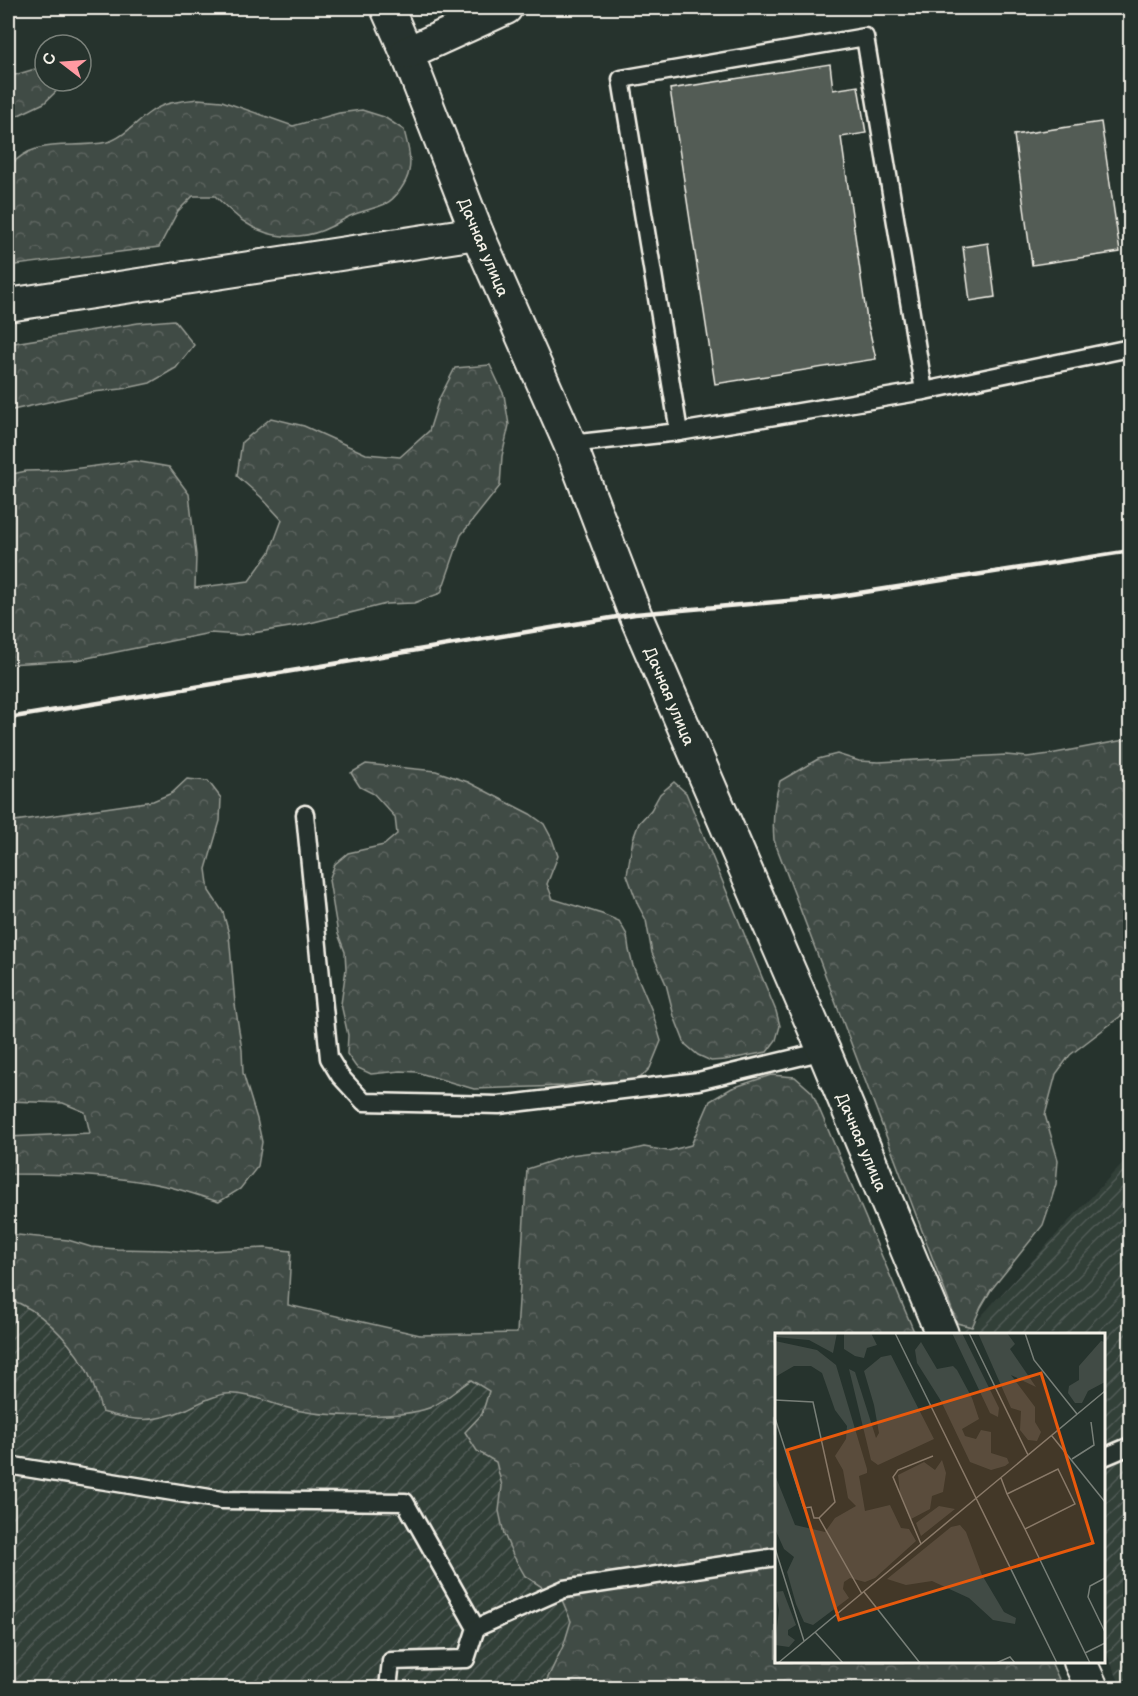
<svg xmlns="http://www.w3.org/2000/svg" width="1138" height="1696" viewBox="0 0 1138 1696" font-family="'Balsamiq Sans',sans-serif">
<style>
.industrial{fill:url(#industrial-furrows)}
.forest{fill:url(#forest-crowns);stroke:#9a9e96;stroke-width:1.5}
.building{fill:#525c55;stroke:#f4f1e8;stroke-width:1.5}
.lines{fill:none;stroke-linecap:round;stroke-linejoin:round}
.lane-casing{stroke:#f4f1e8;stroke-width:21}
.street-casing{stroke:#f4f1e8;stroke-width:36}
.lane{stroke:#26332d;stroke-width:16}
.street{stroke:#26332d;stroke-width:32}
.rail{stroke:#f4f1e8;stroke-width:4.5}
.labels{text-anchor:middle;stroke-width:4.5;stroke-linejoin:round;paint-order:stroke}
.street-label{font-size:16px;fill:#f4f1e8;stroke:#26332d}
.inset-road{fill:none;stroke:#787f78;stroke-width:1.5}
.view{fill:#e8590c;fill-opacity:0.15;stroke:#e8590c;stroke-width:3}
.inset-edge{fill:none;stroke:#f4f1e8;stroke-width:3}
</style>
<defs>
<pattern id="industrial-furrows" width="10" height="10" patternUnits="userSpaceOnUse" patternTransform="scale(1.5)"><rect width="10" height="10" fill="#333f39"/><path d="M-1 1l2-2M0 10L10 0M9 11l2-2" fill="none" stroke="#515b56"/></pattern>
<pattern id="forest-crowns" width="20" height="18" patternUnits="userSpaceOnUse" patternTransform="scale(1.5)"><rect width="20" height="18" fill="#414b45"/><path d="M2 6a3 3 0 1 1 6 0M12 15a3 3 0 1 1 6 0" fill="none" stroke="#5d6560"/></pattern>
</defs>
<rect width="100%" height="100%" fill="#26332d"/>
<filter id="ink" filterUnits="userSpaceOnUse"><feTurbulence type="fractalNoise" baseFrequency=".0167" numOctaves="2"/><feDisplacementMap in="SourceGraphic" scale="12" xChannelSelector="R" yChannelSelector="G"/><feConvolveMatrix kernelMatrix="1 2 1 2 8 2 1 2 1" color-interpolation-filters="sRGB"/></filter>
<g filter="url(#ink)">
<g class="industrial">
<polygon points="1130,1155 1130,1688 1122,1688 1104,1648 1104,1334 962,1334 957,1323 972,1326"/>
<polygon points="8,1299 22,1304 40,1316 57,1331 85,1368 102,1411 122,1418 144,1421 166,1416 206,1400 226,1394 247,1396 289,1409 331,1415 408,1413 431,1407 471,1379 489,1392 482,1414 477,1451 496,1462 502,1486 499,1511 525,1576 562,1600 571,1621 564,1644 543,1688 8,1688"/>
</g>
<g class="forest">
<polygon points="45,66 45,81 67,81 44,103 8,120 8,77"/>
<path d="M198,99L222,101L293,126L339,113L362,110L384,117L404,130C407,143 412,158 409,171C407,182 396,199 385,204C374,209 361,211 350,216C343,219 337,224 330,227C311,237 287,239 267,233C244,226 232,212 215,196H193L178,211L159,247L8,266V168C36,135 70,150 107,142C123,138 136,122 149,113C164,102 180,101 198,99Z"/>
<polygon points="174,320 194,345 176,368 150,383 122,389 93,392 8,411 8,344 138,323"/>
<polygon points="490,365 504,395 509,425 502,456 500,486 461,535 441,593 414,603 386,604 302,625 240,635 210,633 77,660 8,664 8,475 26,471 64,470 135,461 169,467 189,494 196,555 195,588 249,581 270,552 282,520 261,497 237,476 242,442 271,418 304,426 366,454 400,457 429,431 439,399 455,368"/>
<path d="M1130,739V1009L1070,1055L1056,1074L1045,1115L1058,1160L1056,1184L1050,1204L1043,1225L991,1290L981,1307L972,1327L957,1323L774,840C772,818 774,801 780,781L818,759L837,754L859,761L879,762L1006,755L1027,757L1050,754Z"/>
<polygon points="366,764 436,771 468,782 530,814 544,824 552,839 558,856 547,884 553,899 602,914 619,921 627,935 629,950 633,966 652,1011 661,1041 650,1068 640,1078 625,1084 594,1081 564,1086 474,1089 416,1072 401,1071 371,1074 356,1067 347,1054 348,1035 341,1004 346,969 345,952 338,934 329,880 335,864 348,853 384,845 397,834 395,817 374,794 360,787 351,773"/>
<path d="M187,779L208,781L221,798L220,821L206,869L209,891L223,912L229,934L235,1004L242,1050L243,1073L257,1119L262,1142L258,1166L240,1189L219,1202C203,1197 186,1191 170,1187C117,1175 61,1174 8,1174V1137L90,1133L85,1112L63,1103L8,1101V822L153,801L172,793Z"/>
<polygon points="674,782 686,793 776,1011 780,1026 776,1040 767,1052 725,1060 711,1061 698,1055 685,1044 674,1016 666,984 652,953 646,920 638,905 627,875 633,839 639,823 651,810 660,794"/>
<path d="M771,1075L795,1077L812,1092L915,1334H776V1662H1051L1063,1688H543L564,1644L571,1621L562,1600L525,1576L513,1555L504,1534L499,1511L502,1486L496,1462L477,1451L465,1432L482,1414L489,1391L471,1380C458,1388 444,1402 429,1408C400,1419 323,1417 292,1409C271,1404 248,1392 225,1394C212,1396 199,1403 187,1409C153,1423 137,1422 102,1412C97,1397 93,1380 85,1367C67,1338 40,1309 8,1299V1234L68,1240L91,1247L117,1249L166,1250L191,1252L265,1248L291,1251L288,1305L420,1335L517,1333L527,1169L570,1155L594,1152L619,1153L644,1147L668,1151L691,1145L710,1101L732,1088Z"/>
</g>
<g class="building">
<polygon points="830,64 833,90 858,86 866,133 841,137 867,320 876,359 715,384 670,89"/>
<polygon points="1101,122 1120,252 1032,265 1014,135"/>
<polygon points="988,243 995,297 970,301 963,247"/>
</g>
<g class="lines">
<defs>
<g id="lane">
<polyline points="924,391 1130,348"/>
<polyline points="570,444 679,432 924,391 865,37 621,79 679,432"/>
<polyline points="305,814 329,1058 340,1076 364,1102 499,1105 698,1081 824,1051"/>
<polyline points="1104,1457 1130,1446"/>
<polyline points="8,1465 222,1500 405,1502 476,1628 466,1659 391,1661 388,1688"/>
<polyline points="476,1628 564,1589 776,1557"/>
</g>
<g id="street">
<polyline points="387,8 407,53 477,233 570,444 635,614 824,1051 942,1334"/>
<polyline points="407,53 506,8"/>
<polyline points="8,305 477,233"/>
<polyline points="1080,1662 1092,1688"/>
</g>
</defs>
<use href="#lane" class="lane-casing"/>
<use href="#street" class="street-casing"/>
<use href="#lane" class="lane"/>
<use href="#street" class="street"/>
<polyline class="rail" points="8,718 635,614 833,597 1130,551"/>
</g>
</g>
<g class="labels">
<g class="street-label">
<text transform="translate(484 247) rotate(67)" y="6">Дачная улица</text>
<text transform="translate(670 696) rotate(67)" y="6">Дачная улица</text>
<text transform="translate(862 1142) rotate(67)" y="6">Дачная улица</text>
</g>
</g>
<g transform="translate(775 1333)">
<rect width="330" height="330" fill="#26332d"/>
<path d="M0,0H62L58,20L34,7L0,4ZM69,0H96L102,12L92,15L89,25L80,23L69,16ZM177,0H187L224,75L223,84L215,80ZM203,0H232L240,11L235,16L261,54L236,42L260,74V89L266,99L262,108L253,107L245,97L246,78L236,75ZM0,8L42,17L61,32L92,136V140L84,143L90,178L115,172L126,195L134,196L141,208L100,245L90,249L75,245L69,249L68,256L74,265L38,292L29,289L21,271L12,239L19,224L9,216L0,196V142L20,192L50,199L60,185L81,173L73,165L68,137L60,123L71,106L72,93L60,77L47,40L36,33H19L0,44ZM326,8L330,9V49L313,58L307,70H300L293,60L294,53L304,47V33ZM146,9L162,36L178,33L182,37L197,65L204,86L187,96L190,103L201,106L206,97L216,99V120L232,125L234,130L230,133L216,137L195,129L166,68L142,30L140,17ZM116,22L159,106L103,132L96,127L74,36L80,39L101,105L104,100L99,72L89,38L106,24ZM167,127L171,140L168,159L157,163L155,176L136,186L125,160L123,142L149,129L160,137ZM164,173L180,176L146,203L141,190ZM185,192L191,199L207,242L229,279L241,285L240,291L218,287L194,265L157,248L131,252L112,246L176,194ZM8,258L21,292L13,297V302L20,307L14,314L0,312L4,277L0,259Z" fill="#414b45"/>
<path class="inset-road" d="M120,0L282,330M194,0L253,122M250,0L259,27L302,81M0,67L38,69L60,169L44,185H39L36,174L29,175L0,85M277,103L330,169M297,126L319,112L316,89M226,145L232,161L250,196L300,171L283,136L232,161M44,185L87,261M250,196L315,330M146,211L118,144L123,137L158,123M0,215L29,308M330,245L315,253L313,264L330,299M89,259L145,330M40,299L68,330M310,320L330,310M3,330L330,58M221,330L235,324L240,330"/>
<path class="view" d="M266,40L318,210L64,287L12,117Z"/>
<rect width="330" height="330" class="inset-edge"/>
</g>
<rect width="1138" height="1696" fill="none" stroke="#26332d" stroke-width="30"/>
<rect x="15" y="15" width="1108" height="1666" fill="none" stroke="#f4f1e8" stroke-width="2" filter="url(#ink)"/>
<g transform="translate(63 63) rotate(287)"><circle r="28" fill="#26332d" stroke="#787f78" stroke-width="1.5"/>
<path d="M0-4.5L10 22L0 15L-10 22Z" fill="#ff9aa2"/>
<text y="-9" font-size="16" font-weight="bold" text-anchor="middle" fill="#f4f1e8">С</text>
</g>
</svg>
